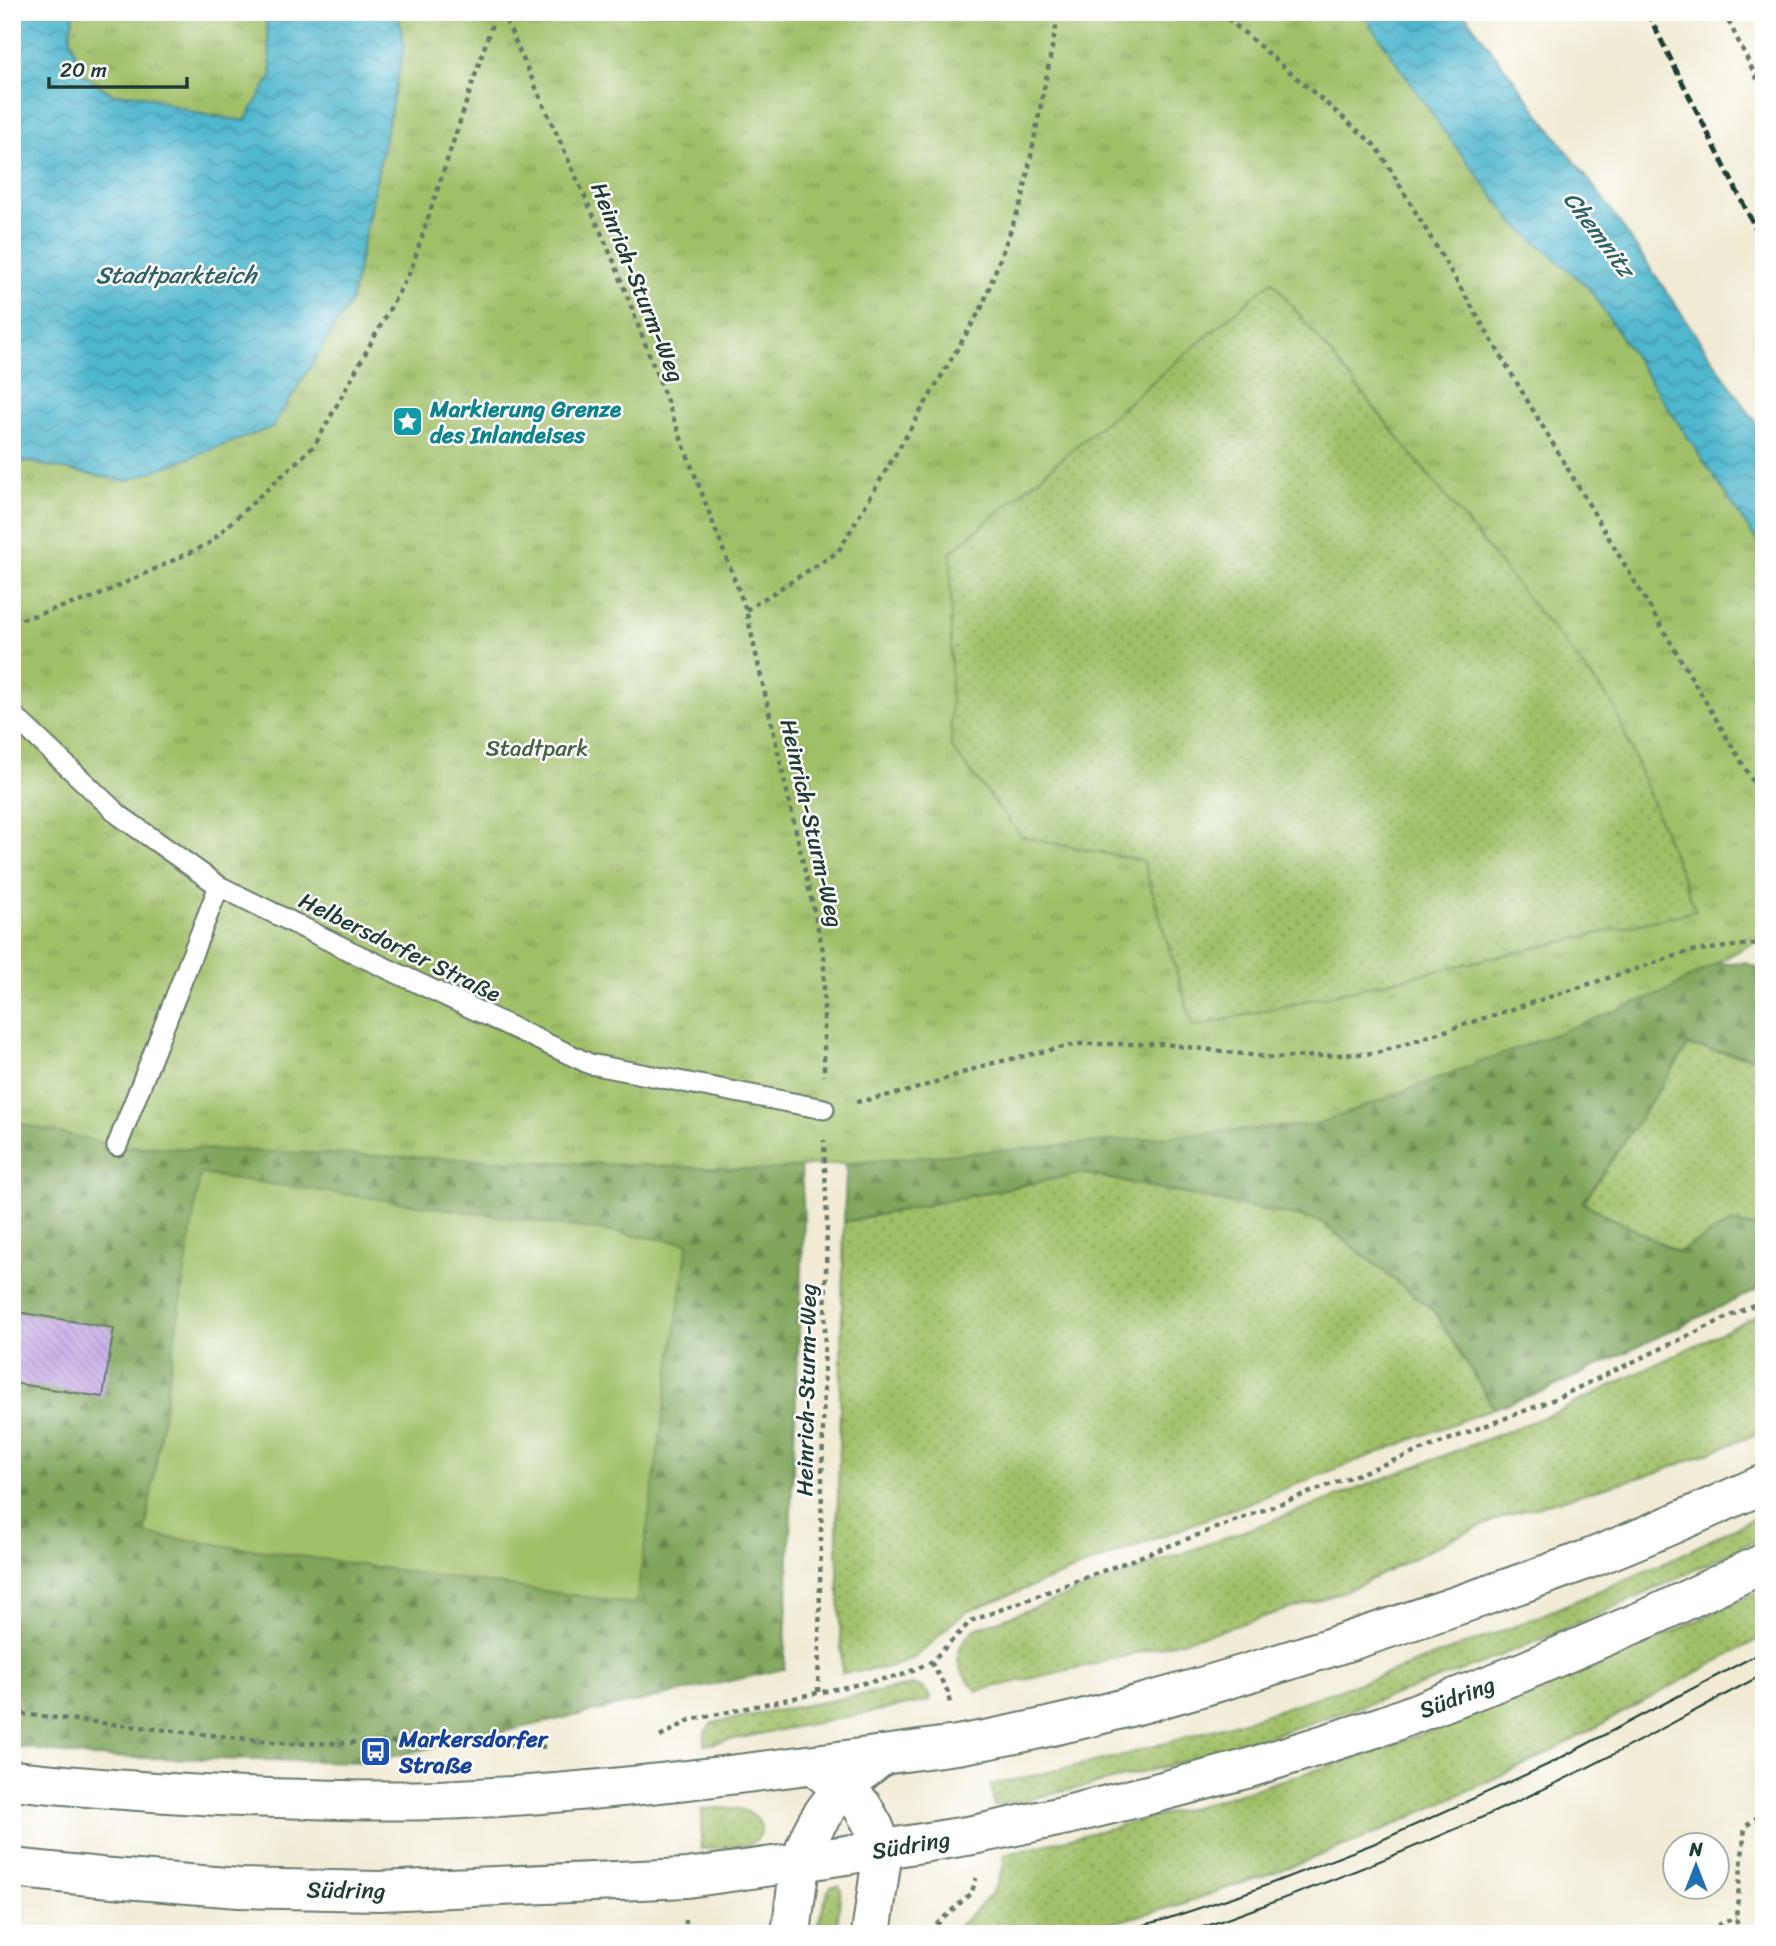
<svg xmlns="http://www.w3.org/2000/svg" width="1776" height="1946" viewBox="0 0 1776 1946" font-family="Sriracha,sans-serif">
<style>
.grass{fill:url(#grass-dots);stroke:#607e4e;stroke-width:2}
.forest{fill:url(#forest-firs);stroke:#507248;stroke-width:2}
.park{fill:url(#park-tufts);stroke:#607e4e;stroke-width:2;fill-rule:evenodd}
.pitch{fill:#a0c068;stroke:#607e4e;stroke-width:2}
.water{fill:url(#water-waves);stroke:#387a81;stroke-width:2}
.building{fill:url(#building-back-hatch)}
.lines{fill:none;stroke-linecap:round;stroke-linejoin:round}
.lane-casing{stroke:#687a6c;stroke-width:23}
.secondary-casing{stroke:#687a6c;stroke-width:42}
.primary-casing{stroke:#687a6c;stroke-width:42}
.path{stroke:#687a6c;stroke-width:4.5;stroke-dasharray:5 5;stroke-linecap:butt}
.lane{stroke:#fff;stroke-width:19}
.secondary{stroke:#fff;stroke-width:38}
.primary{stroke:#fff;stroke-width:38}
.tram{stroke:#1f3d34;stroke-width:2}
.rail{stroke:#1f3d34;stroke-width:5;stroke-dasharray:10 5;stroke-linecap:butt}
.labels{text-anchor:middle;stroke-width:5;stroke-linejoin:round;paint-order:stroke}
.street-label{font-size:23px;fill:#1f3d34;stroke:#fff}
.culture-label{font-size:23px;font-weight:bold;fill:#0d838f;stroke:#fff;text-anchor:start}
.park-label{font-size:23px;fill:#466444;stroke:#fff}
.transit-label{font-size:23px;font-weight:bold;fill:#164399;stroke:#fff;text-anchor:start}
.water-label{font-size:24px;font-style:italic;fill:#2e6262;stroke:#fff}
</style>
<defs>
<pattern id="grass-dots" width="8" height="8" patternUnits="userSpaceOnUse" patternTransform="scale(1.75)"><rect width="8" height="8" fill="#a0c068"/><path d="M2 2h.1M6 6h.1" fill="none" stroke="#829d56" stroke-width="1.8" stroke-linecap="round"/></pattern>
<pattern id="forest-firs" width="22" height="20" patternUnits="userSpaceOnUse" patternTransform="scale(1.75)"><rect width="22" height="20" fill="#80a65c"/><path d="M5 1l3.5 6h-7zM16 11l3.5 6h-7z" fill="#68884d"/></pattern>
<pattern id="park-tufts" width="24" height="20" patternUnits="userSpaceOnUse" patternTransform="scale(1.75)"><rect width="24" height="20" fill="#a0c068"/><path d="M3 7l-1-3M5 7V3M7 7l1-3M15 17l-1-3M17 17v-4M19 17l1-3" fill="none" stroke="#829d56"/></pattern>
<pattern id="water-waves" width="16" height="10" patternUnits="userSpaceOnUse" patternTransform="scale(1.75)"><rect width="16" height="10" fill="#50b7ce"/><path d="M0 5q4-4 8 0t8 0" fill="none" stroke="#4296a8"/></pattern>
<pattern id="building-back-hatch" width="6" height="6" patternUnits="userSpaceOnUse" patternTransform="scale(1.75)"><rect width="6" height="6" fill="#c4a8e5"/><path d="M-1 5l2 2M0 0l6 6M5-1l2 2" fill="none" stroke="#9f8aba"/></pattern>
</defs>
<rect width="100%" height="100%" fill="#fff"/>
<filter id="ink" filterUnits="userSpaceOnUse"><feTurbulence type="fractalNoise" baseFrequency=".0143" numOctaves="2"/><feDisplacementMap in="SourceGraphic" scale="14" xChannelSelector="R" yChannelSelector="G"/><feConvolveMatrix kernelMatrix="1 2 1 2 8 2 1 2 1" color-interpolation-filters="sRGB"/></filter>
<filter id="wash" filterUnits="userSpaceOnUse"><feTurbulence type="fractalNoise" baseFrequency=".00686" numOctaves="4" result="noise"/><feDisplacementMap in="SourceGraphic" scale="28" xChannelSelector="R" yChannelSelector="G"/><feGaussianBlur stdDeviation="1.57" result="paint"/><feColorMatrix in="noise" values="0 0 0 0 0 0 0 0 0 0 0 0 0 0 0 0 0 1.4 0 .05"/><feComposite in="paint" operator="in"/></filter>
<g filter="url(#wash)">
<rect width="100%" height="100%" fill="#f1ebd4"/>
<g class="grass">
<polygon points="1272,280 1613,704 1696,911 1193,1027 1143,861 1022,837 951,747 951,552"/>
<polygon points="1688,1046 1764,1060 1764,1230 1732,1222 1678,1252 1582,1203"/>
<path d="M1082,1173L1320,1221L1435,1312L1494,1408L968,1611C948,1623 936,1641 918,1655C898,1670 866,1670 842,1673L837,1542L844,1222Z"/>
<path d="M1764,1312V1430L1754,1435L1659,1472L1508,1515L1453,1538L1360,1585L1331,1596L1215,1632L1102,1662L977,1691C956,1668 949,1652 975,1629L1328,1500L1557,1412Z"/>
<path d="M1764,1513V1536C1705,1565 1646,1594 1586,1620C1507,1655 1425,1685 1343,1712C1228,1751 1113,1783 994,1806L991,1785L1116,1757L1251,1719L1383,1675L1521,1624L1669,1561Z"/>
<path d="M1764,1589V1636L1545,1755L1372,1835L1303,1862L1175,1906L1071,1934H950C972,1913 1006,1890 1004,1855L1201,1805L1365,1755L1515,1699L1654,1641Z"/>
<path d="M913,1685C922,1686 926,1689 930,1698L928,1701L704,1745C704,1735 705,1730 712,1723Z"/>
<path d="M702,1809C720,1808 756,1803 761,1828C762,1836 756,1841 749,1845L701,1849Z"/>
<polygon points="839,1886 841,1889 836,1934 815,1934 828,1891 831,1887"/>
</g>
<g class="forest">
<polygon points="220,447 790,988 804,1219 784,1669 368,1762 90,1757 12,1746 12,459 126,481"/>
<polygon points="951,552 951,747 1022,837 1143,861 1193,1027 1694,965 1744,962 1764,970 1764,1059 1688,1046 1583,1203 1678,1252 1732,1222 1764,1230 1764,1286 1547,1390 1494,1408 1435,1312 1320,1221 1082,1173 844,1222 855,951"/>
</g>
<g class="park">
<polygon points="74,12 265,12 272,75 246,121 200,114 142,95 113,94 80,72 70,35"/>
<path d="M398,12H1393L1764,534V937L1660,994L1318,1124L763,1170L117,1146L12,1122V459L126,481L273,427L351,301L404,46ZM1272,281L1613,704L1696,911L1193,1027L1143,861L1022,837L951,747V552Z"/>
</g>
<polygon class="pitch" points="200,1174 688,1243 636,1604 145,1534"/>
<g class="water">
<polygon points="12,12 74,12 70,35 80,72 112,94 142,95 200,114 245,121 272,75 265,12 398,12 404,46 351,301 273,427 126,481 12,459"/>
<polygon points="1362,12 1463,12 1606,203 1764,435 1764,552 1588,287 1514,223 1443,130"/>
</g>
<g id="blocks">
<polygon class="building" points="17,1312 114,1328 103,1397 12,1383 12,1346"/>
</g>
</g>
<g filter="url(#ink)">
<use href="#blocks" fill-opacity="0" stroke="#687a6c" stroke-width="2"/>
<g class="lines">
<defs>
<g id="lane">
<polyline points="12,714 119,815 219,886 350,951 590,1064 824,1109"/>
<polyline points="117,1146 219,886"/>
</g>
<g id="secondary">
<polyline points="824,1774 844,1787 862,1806 874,1827 883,1850 871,1934"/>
<path d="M791,1934C794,1911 796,1887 801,1864C811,1816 845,1783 883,1755"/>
</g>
<g id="primary">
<path d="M12,1780C111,1790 209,1797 308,1799C365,1801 421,1802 478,1798C638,1790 798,1766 957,1745C1081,1724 1202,1688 1322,1650C1409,1622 1497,1593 1583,1561C1644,1538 1704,1510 1764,1484"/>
<polyline points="12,1868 100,1877 239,1888 379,1891 687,1878 801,1862 973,1835 1067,1815 1148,1795 1246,1769 1385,1725 1520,1673 1655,1615 1764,1563"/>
</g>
</defs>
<use href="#lane" class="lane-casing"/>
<use href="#secondary" class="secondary-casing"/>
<use href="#primary" class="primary-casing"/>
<g class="path">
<polyline points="502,12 615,264 746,610 824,955 824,1076"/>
<polyline points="1220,12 1377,147 1764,800"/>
<polyline points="1724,12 1764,93"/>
<polyline points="746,610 838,552 982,307 1023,197 1059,12"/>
<polyline points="12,622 95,597 208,544 315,445 411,270 496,12"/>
<polyline points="856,1102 909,1091 989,1064 1077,1044 1164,1044 1274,1058 1377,1053 1691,951 1752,944 1764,947"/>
<polyline points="931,1662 948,1692 950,1704"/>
<polyline points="818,1692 827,1222 824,1140"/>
<polyline points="12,1713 292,1744 429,1741 549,1747"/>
<polyline points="660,1737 690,1720 902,1675 931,1662 971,1621 1548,1402 1764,1300"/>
<polyline points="685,1934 686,1920"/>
<polyline points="933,1934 936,1925 972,1892 976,1878"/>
<polyline points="1699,1934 1736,1917"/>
<polyline points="1739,1934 1736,1917 1745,1827 1764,1812"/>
</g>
<use href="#lane" class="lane"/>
<use href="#secondary" class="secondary"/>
<use href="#primary" class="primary"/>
<g class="tram">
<polyline points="1111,1934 1166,1919 1254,1890 1373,1844 1547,1765 1764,1651"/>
<path d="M1184,1934C1309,1891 1433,1842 1552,1785C1624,1751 1693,1711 1764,1674"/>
</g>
<polyline class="rail" points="1647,12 1764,245"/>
</g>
</g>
<defs>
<symbol id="sight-square" viewBox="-11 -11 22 22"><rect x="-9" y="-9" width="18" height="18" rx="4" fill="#0f9aa8" stroke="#fff"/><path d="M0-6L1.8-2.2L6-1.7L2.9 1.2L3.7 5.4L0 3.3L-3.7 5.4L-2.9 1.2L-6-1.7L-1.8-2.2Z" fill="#fff"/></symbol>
<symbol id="bus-square" viewBox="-11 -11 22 22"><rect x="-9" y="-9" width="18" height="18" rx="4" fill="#1a4fb4" stroke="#fff"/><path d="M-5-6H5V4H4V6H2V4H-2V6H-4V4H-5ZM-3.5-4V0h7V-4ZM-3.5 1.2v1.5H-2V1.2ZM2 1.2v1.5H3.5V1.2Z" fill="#fff"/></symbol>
</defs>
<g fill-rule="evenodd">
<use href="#sight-square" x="390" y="404" width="35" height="35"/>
<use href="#bus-square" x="358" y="1734" width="35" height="35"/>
</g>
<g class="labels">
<g class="street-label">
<text transform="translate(638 282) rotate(68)" y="8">Heinrich-Sturm-Weg</text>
<text transform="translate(812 823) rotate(77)" y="8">Heinrich-Sturm-Weg</text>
<text transform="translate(400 947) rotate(26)" y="8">Helbersdorfer Straße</text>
<text transform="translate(806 1390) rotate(-89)" y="8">Heinrich-Sturm-Weg</text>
<text transform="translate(1457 1697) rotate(-21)" y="8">Südring</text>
<text transform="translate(911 1845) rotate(-9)" y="8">Südring</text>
<text transform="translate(346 1890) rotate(1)" y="8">Südring</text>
</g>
<g class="culture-label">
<text x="430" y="417">Markierung Grenze<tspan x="430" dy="26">des Inlandeises</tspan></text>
</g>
<g class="park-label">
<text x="537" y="756">Stadtpark</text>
</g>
<g class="transit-label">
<text x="399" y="1747">Markersdorfer<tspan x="399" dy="26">Straße</tspan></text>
</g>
<g class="water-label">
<text transform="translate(1599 234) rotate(53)" y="8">Chemnitz</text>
<text x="176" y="283">Stadtparkteich</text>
</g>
</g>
<rect width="1776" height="1946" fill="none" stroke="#fff" stroke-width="42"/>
<g transform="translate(1696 1866)"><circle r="33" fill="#ffffff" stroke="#a5b1ae" stroke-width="2"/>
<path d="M0-5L12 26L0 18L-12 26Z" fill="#1f6fb2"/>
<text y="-10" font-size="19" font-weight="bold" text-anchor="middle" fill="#1f3d34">N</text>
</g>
<path d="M49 77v10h138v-10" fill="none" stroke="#1f3d34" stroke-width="3.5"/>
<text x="60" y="77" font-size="21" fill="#1f3d34" stroke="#ffffff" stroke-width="5" paint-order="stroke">20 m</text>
</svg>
